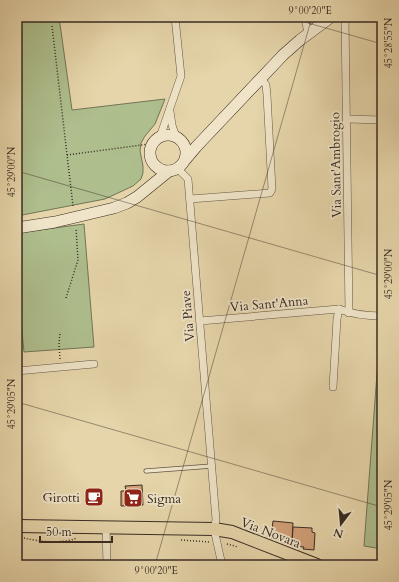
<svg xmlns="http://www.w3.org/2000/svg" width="399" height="582" viewBox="0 0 399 582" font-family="Cardo,serif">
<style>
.green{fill:#aebe8d;stroke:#737458}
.building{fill:#d29f77;stroke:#382b23}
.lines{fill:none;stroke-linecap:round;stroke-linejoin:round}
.lane-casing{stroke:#645645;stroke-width:5}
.street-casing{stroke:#645645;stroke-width:8}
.secondary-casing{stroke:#382b23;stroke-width:12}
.primary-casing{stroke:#382b23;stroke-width:14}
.path{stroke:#382b23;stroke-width:1.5;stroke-dasharray:1 2;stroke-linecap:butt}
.lane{stroke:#efe4c8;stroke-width:3.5}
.street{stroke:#efe4c8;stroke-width:7}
.secondary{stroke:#efe4c8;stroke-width:11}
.primary{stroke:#e6d5aa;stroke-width:12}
.ticks{fill:none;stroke:#382b23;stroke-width:1;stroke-opacity:0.45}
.labels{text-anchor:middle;stroke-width:3.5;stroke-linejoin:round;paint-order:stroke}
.street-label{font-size:13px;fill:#382b23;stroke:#efe4c8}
.poi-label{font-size:13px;fill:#382b23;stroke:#efe4c8;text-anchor:end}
.neatline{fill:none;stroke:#382b23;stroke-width:1.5}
.ticks-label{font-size:10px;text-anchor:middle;fill:#382b23}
</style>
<rect width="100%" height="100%" fill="#e6d5aa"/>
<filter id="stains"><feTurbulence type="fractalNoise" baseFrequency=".005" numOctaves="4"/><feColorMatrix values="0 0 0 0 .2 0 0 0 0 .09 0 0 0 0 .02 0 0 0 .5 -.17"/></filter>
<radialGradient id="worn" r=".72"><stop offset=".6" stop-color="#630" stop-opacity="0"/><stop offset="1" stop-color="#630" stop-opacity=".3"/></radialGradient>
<g class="green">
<polygon points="17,17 59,17 72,110 165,99 155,124 145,136 141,143 140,151 143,166 143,173 141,179 133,186 105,199 17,216"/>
<polygon points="84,224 94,347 24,352 17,280 17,233"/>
<polygon points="380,334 382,334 382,479 379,487 379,500 382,510 382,549 364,546"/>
</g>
<g class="building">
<polygon points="142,485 143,505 121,506 121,491 126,491 125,486"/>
<polygon points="273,521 293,523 292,540 271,538"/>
<polygon points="293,527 312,528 312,532 315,533 314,550 303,549 304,547 292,546"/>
</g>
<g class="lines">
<defs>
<polyline id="lane" points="146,471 212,466"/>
<g id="street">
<polyline points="305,17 308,34"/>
<polyline points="345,17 349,313"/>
<polyline points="170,111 172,125 176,137"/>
<polyline points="347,119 382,120"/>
<polyline points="160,137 181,76 175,17"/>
<polyline points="178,169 188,179 216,520 214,529 222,565"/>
<polyline points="190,199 270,193 272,189 267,95 266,85 261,78"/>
<path d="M200,321L339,309C354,315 367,316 382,316"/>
<polyline points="17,371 94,364"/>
<polyline points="333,387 337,319 339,309"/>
<polyline points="382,488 381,493 382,503"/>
<polyline points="106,527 107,565"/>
</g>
<g id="secondary">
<circle cx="168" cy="153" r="18"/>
<polyline points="185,160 196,147 283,55 300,40 331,17"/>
<polyline points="17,228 55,222 114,208 127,203 137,197 169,171"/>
</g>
<polyline id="primary" points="17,526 214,529 232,532 317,565"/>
</defs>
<use href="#lane" class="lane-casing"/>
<use href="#street" class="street-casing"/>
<use href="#secondary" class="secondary-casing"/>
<use href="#primary" class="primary-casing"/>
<g class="path">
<polyline points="52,26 73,206"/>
<polyline points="67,155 149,144 151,139"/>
<polyline points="66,298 78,260 76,228"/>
<polyline points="60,359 59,344 60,332"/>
<path d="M24,538C40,542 62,544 77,538"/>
<polyline points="181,540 209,542"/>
<polyline points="227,544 238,547"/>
</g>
<use href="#lane" class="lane"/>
<use href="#street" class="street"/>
<use href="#secondary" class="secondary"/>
<use href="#primary" class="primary"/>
</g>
<path class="ticks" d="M287,17L382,44M17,171L382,276M17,402L382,507M155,565L312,17"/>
<defs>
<symbol id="cafe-square" viewBox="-11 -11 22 22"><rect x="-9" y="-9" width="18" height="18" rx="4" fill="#8f2418" stroke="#efe4c8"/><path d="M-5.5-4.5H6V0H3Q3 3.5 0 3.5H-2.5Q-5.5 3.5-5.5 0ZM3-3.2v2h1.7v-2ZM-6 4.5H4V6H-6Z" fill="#fff"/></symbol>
<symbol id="supermarket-square" viewBox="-11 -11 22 22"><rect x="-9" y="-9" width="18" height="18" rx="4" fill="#8f2418" stroke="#efe4c8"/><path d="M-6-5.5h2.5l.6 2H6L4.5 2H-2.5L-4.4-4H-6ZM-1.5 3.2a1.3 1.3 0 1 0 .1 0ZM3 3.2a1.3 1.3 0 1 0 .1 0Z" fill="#fff"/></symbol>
</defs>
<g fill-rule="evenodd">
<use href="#cafe-square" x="83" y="486" width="22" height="22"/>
<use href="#supermarket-square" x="122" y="487" width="22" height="22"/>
</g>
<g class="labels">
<g class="street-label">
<text transform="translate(335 165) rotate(-91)" y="5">Via Sant'Ambrogio</text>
<text transform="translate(269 303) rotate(-5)" y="5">Via Sant'Anna</text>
<text transform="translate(187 316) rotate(-95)" y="5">Via Piave</text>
<text transform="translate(271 532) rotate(21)" y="5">Via Novara</text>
</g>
<g class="poi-label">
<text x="80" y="502">Girotti</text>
<text x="147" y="503" text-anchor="start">Sigma</text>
</g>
</g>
<rect width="399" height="582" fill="none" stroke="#e6d5aa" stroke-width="44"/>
<g transform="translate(341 524) rotate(196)" stroke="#efe4c8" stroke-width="3" paint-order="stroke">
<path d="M0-3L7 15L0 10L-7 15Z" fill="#382b23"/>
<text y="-6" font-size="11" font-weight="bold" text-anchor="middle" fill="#382b23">N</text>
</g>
<path d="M40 536v6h72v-6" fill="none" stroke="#382b23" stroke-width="2"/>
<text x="46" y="536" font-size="12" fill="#382b23" stroke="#efe4c8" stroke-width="3" paint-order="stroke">50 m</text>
<rect x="22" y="22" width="355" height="538" class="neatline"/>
<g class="ticks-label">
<text x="310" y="14">9°00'20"E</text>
<text transform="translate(388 43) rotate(-90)" y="4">45°28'55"N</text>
<text transform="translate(11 172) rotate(-90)" y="4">45°29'00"N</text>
<text transform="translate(388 274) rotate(-90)" y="4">45°29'00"N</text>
<text transform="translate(11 404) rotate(-90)" y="4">45°29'05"N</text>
<text transform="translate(388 505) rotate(-90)" y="4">45°29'05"N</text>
<text x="156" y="574">9°00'20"E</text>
</g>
<rect width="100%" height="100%" filter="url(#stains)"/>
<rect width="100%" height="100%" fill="url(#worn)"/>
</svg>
